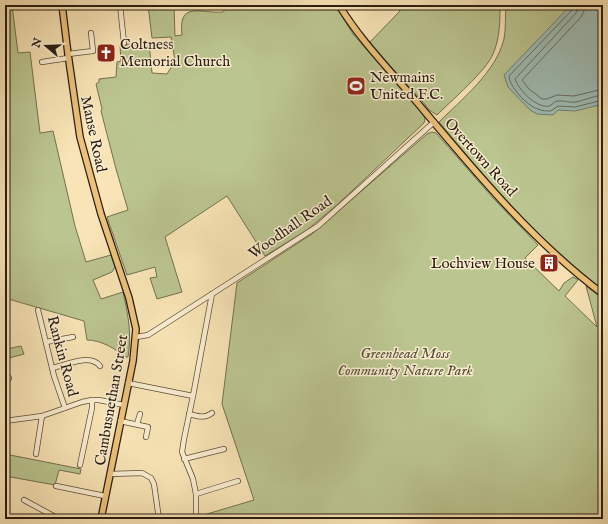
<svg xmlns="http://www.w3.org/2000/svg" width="608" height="524" viewBox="0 0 608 524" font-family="'IM FELL English',serif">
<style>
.green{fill:#bbc590;stroke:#727151}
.water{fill:#9fbdb5;stroke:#707d74}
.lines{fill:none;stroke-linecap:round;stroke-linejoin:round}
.shore{stroke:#646d64;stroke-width:1}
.minor-casing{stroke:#5d4f3b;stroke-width:6}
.major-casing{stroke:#291d12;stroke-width:8}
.minor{stroke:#faedd0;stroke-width:4.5}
.major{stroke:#ecc27b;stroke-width:5.5}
.labels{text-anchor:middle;stroke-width:3;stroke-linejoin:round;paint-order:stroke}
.poi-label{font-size:15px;fill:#291d12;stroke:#faedd0;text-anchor:start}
.street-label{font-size:15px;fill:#291d12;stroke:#faedd0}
.park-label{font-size:15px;font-style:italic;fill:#554f38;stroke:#faedd0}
</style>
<rect width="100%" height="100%" fill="#f8e4b6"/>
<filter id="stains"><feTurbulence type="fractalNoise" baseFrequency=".005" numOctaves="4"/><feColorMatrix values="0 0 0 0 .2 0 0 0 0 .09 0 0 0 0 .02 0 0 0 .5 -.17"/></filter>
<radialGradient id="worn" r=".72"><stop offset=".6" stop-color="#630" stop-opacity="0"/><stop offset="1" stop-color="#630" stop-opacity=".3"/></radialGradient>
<g class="green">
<path d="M5,5H12L18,53L30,52L40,133L53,131L75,226L86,262L111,255L115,267L112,272L93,280L101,299L123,292C128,315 132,333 128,357H126C115,349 102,340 87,340L84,321L5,298Z"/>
<path d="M148,5H174L175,36L182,35C178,0 201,14 223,12L229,5H335L353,34L423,114L425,119L424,123L337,205L307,230L265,256L227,196L165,237L182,292L157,299L150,278L157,277L155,267L127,275L107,217L128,210L116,169L101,111L102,109L96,84L99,82V79L116,77L117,62L121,61L120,45L149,42L152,73L167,74L175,61L171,37L152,38Z"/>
<path d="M394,5H500C500,21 500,38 493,54C486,71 451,101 437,115L429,110L423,102L369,43L400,11Z"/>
<path d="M506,5H603V290C540,243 489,182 439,122C462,99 496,72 504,39C506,29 505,16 506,5Z"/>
<polygon points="432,132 436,133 493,198 538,245 525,258 559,291 564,283 573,277 578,280 565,296 597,327 586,286 603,299 603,519 206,519 207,514 254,500 222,404 237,283 312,234 427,134"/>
<polygon points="21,346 24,354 5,359 5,347 7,349"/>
<polygon points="5,454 81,469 80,474 59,470 55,485 5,476"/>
</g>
<polygon class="water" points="571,5 603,5 603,104 575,111 558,110 553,115 537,114 530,110 508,87 504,75"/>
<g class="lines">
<g class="shore">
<path d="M574,5L573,9L509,76C509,86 527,106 538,109C542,111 547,111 551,111L558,106L575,107L603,100"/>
<path d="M579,5L576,13L515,79C518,89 537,109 549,106C552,105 554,102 557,101C563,100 570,103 576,102C585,100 594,96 603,95"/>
<polyline points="585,5 584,11 581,17 522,80 529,89 542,99 547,99 557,95 574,96 603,89"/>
</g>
<defs>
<g id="minor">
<polyline points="120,5 124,43"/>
<polyline points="68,54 93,51 91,33"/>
<polyline points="42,62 68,58"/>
<polyline points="38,310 54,376 65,408"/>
<polyline points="136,337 148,335 318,226 434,122"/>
<polyline points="46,342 73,337"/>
<path d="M52,368C66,365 90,353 100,366"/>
<polyline points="5,379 9,378"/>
<polyline points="128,383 193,396 212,294"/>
<polyline points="193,396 184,439 182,452 193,479 196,494 196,519"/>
<path d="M189,414C198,416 204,419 212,413"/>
<polyline points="5,421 42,416 82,402 92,400 99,400 124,405"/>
<polyline points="120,421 148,427 146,437"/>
<polyline points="137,424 140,414"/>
<polyline points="36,454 42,416"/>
<polyline points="184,459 224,449"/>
<polyline points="80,465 92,408 92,400"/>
<polyline points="110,474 142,473 151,478 154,484 159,519"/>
<polyline points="56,486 105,496"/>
<polyline points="196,494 238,481"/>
<polyline points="24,500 59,519"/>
</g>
<g id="major">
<polyline points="62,5 68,54 80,137 101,214 129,298 136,329 133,361 101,519"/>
<path d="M339,5C360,40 389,69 415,100C473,169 531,240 603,294"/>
</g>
</defs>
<use href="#minor" class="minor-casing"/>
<use href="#major" class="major-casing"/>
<use href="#minor" class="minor"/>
<use href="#major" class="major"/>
</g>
<defs>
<symbol id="church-square" viewBox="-11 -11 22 22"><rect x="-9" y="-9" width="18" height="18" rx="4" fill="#8f2418" stroke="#faedd0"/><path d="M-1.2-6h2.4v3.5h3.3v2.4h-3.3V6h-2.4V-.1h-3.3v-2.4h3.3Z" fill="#fff"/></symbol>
<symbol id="stadium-square" viewBox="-11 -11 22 22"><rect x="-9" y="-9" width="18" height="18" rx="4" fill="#8f2418" stroke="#faedd0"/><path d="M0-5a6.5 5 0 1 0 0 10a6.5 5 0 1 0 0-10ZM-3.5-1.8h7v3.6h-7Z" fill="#fff"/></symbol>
<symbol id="building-square" viewBox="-11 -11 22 22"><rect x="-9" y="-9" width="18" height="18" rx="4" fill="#8f2418" stroke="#faedd0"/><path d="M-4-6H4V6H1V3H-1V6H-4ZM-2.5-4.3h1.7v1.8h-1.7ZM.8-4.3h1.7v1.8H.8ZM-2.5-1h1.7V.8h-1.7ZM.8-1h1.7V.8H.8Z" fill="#fff"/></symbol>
</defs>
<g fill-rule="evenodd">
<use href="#church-square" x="95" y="42" width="22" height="22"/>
<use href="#stadium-square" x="345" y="75" width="22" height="22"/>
<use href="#building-square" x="538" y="252" width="22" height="22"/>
</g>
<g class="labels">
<g class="poi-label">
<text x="120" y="49">Coltness<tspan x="120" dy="17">Memorial Church</tspan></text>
<text x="370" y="82">Newmains<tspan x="370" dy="17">United F.C.</tspan></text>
<text x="535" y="268" text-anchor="end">Lochview House</text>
</g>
<g class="street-label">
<text transform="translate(94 134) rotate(78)" y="5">Manse Road</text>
<text transform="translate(481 157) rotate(48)" y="5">Overtown Road</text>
<text transform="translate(290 227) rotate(-35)" y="5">Woodhall Road</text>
<text transform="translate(63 356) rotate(75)" y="5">Rankin Road</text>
<text transform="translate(111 400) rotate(-80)" y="5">Cambusnethan Street</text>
</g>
<g class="park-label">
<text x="405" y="358">Greenhead Moss<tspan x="405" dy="17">Community Nature Park</tspan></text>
</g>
</g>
<rect width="608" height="524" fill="none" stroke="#f8e4b6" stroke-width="20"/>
<rect x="6" y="6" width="596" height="512" fill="none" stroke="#291d12" stroke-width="2"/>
<rect x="10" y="10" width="588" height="504" fill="none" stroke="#291d12"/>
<g transform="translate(46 46) rotate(289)" stroke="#faedd0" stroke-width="3" paint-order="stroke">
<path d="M0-3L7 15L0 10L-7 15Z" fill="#291d12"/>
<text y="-6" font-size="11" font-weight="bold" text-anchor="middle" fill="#291d12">N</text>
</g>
<rect width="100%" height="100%" filter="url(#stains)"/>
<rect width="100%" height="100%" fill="url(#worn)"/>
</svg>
